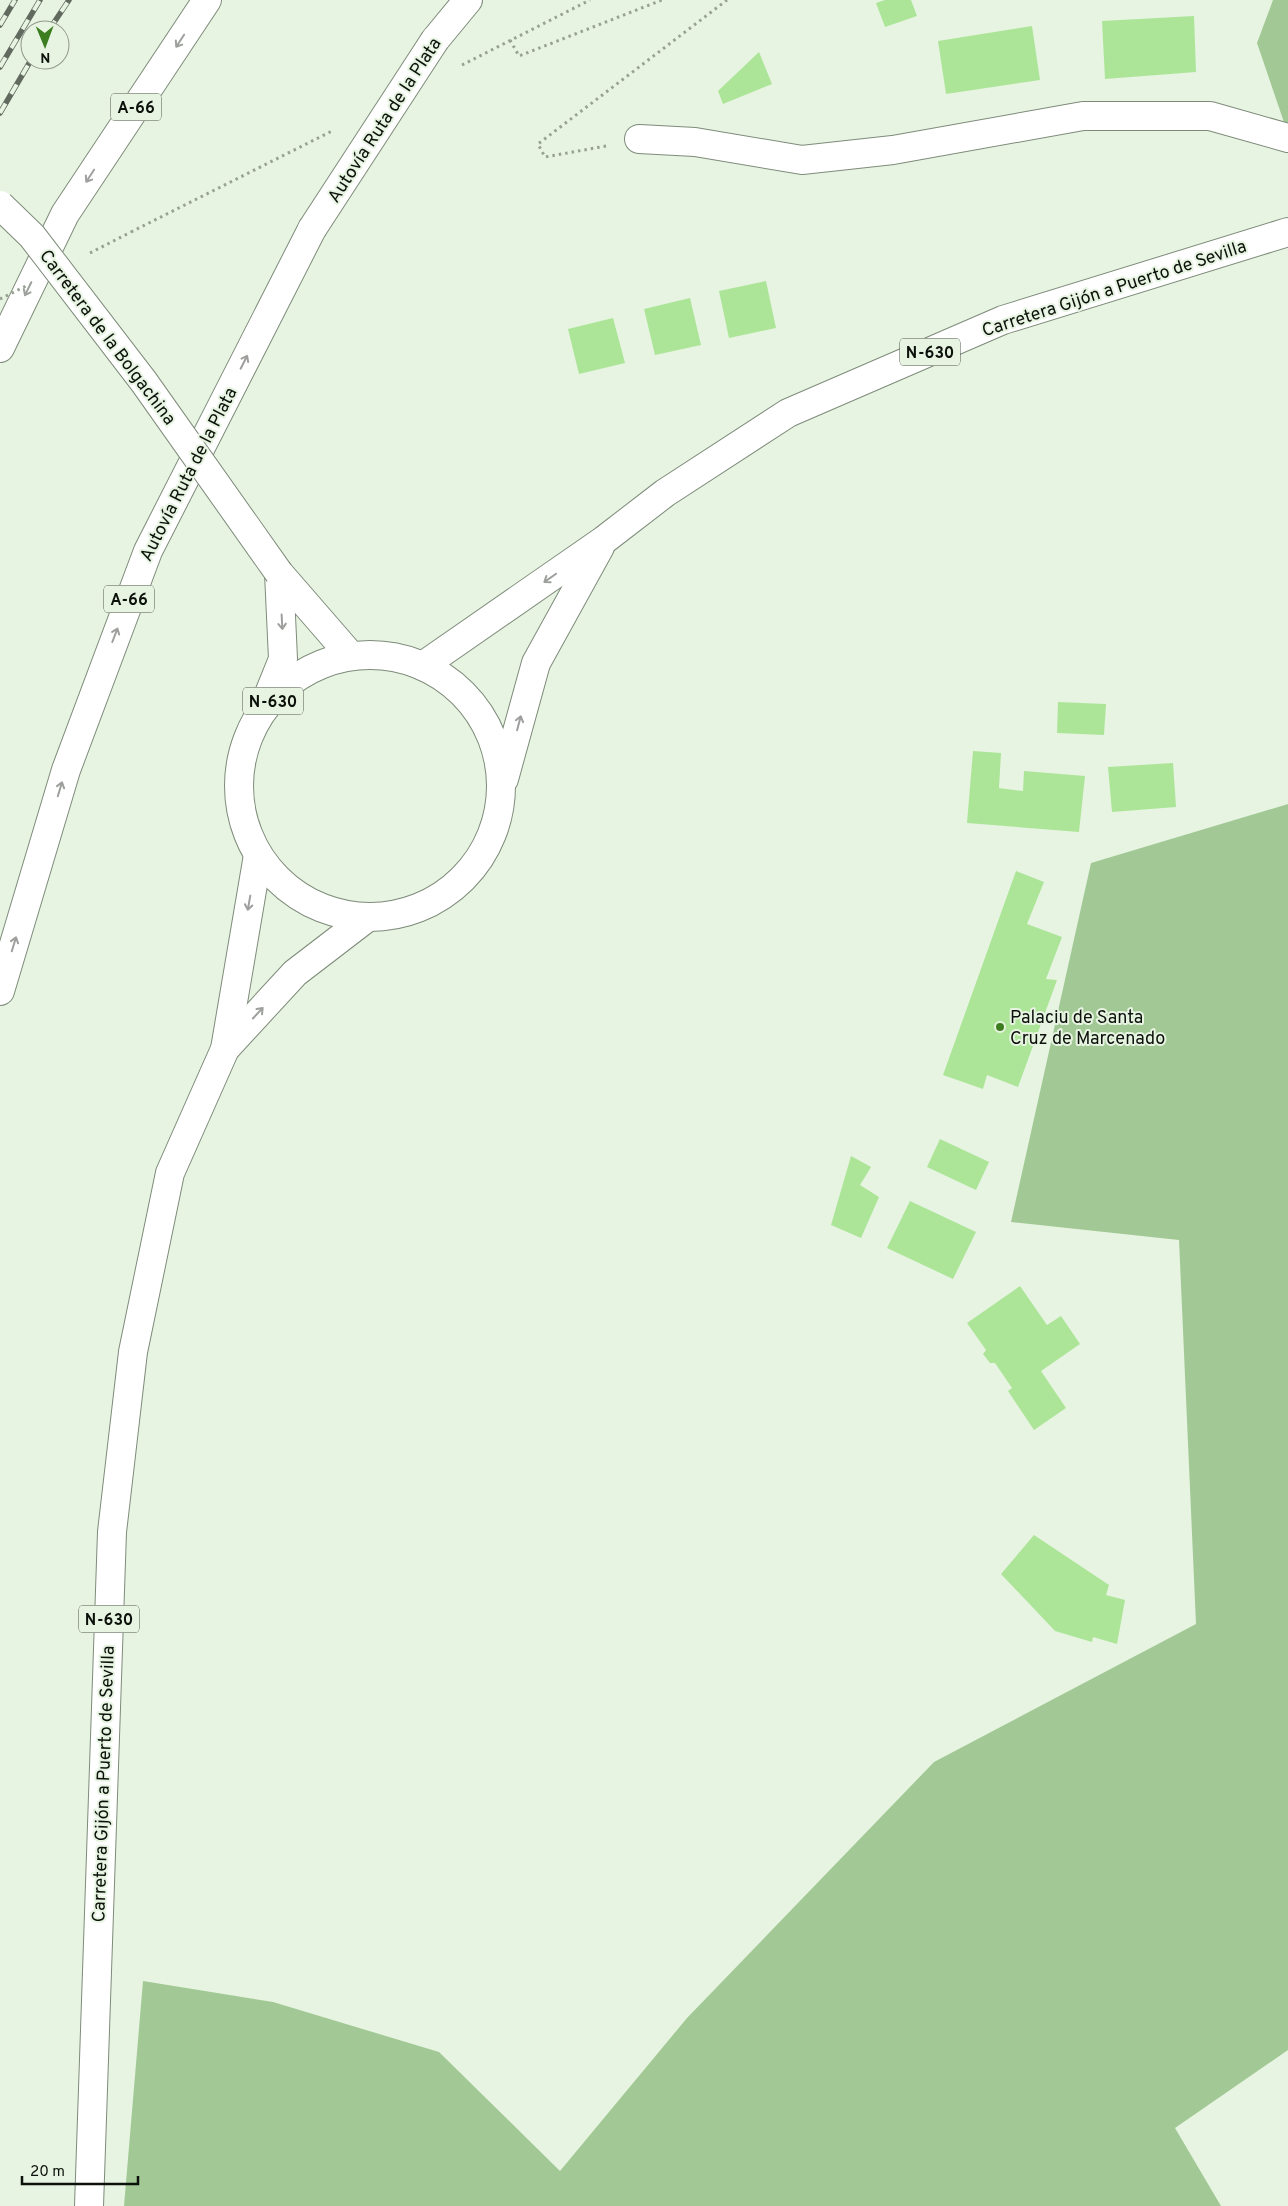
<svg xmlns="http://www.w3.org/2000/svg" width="1288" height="2206" viewBox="0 0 1288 2206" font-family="Overpass,sans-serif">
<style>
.green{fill:#a2c995}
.building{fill:#ace598}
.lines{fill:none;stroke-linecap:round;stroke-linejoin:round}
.street-casing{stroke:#7e8b7a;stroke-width:30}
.secondary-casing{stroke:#7e8b7a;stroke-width:30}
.highway-casing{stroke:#7e8b7a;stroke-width:30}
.path{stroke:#98a294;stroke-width:3;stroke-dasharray:2.5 4;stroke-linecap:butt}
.street{stroke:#fff;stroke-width:28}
.secondary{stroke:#fff;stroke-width:28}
.highway{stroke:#fff;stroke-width:28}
.rail-casing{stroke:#62695f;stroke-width:5.5}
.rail{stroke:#e7f4e2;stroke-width:4;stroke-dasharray:11;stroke-linecap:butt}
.secondary-bridge-casing{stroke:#7e8b7a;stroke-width:30;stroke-linecap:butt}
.highway-bridge-casing{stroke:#7e8b7a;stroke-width:30;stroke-linecap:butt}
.path-bridge{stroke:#98a294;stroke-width:3;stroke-dasharray:2.5 4;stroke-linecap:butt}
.secondary-bridge{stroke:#fff;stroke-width:28}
.highway-bridge{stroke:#fff;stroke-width:28}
.oneway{stroke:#9ea09d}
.poi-dot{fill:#3c7e1f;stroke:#e7f4e2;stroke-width:2}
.labels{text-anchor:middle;stroke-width:4;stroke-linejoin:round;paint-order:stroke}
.shield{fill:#e7f4e2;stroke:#4e554c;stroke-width:1}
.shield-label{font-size:16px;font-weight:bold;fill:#0d110b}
.street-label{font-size:18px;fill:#0d110b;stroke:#e7f4e2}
.poi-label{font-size:18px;fill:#0d110b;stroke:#e7f4e2;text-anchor:start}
</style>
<rect width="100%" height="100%" fill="#e7f4e2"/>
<g class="green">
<polygon points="1273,0 1288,0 1288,134 1257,43"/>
<polygon points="1288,804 1288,2050 1175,2128 1221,2206 124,2206 143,1981 273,2002 439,2052 560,2171 687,2018 934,1762 1196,1624 1179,1240 1011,1222 1091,863"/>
</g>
<g class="building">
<polygon points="885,0 911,0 917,16 885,27 876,3"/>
<polygon points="1194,16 1196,72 1105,79 1102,21"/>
<polygon points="1032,26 1040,80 946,94 938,41"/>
<polygon points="759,52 772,84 723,104 718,91"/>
<polygon points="766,281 776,328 729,338 719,291"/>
<polygon points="690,298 701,345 655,355 644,309"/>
<polygon points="613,318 625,363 579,374 568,329"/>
<polygon points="1058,702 1106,704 1104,735 1057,733"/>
<polygon points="973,751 1001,753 999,788 1023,791 1024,771 1085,776 1079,832 967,823"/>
<polygon points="1173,763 1176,807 1112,812 1108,767"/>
<polygon points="1016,871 1044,882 1027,924 1062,937 1046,979 1057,980 1018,1087 987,1075 983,1089 943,1075"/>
<polygon points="940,1139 989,1162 976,1190 927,1167"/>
<polygon points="851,1156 871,1167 860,1185 879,1197 861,1238 831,1225"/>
<polygon points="910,1201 976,1232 953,1279 887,1248"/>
<polygon points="1020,1286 1047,1325 1061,1316 1080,1344 1041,1371 1066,1408 1034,1430 1008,1391 1012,1388 995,1363 990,1363 983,1354 986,1350 967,1323"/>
<polygon points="1034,1535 1109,1585 1106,1595 1125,1600 1117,1644 1093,1637 1092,1642 1055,1631 1001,1574"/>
</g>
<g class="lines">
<defs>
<polyline id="street" points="639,139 695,142 802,160 893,150 1083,116 1210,116 1288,138"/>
<g id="secondary">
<polyline points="279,573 351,656"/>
<polyline points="262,711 283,659 279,573"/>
</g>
<g id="highway">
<polyline points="435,40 468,0"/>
<polyline points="0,348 65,214 207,0"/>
<circle cx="370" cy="786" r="131"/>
<polyline points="424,665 604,540 665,493 788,413 1003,320 1288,232"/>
<polyline points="504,779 536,663 600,547"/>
<polyline points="0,991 66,770 148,551 312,229"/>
<polyline points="225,1049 295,973 368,917"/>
<polyline points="89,2206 112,1532 133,1352 170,1173 225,1049 258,855"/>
</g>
</defs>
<use href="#street" class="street-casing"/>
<use href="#secondary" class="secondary-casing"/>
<use href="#highway" class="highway-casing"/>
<g class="path">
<polyline points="510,40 519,56 662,0"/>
<polyline points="462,65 590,0"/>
<polyline points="606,146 545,157 538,144 727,0"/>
<polyline points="131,232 334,130"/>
</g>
<use href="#street" class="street"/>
<use href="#secondary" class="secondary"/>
<use href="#highway" class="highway"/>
<defs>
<g id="rail">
<polyline points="0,25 15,0"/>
<polyline points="49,30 69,0"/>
<polyline points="0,67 40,0"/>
<polyline points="0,113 31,60"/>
</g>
</defs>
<use href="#rail" class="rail-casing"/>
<use href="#rail" class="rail"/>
<defs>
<polyline id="secondary-bridge" points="0,205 32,236 144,382 279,573"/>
<polyline id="highway-bridge" points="312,229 435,40"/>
</defs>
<use href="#secondary-bridge" class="secondary-bridge-casing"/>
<use href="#highway-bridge" class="highway-bridge-casing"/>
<g class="path-bridge">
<polyline points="90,253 131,232"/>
<polyline points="0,299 26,286"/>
</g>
<use href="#secondary-bridge" class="secondary-bridge"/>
<use href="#highway-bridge" class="highway-bridge"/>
</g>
<defs><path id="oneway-shaft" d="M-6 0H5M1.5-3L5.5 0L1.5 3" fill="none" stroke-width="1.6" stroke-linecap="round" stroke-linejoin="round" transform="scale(1.25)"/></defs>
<g class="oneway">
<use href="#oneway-shaft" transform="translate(180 41) rotate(123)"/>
<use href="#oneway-shaft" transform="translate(90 176) rotate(123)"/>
<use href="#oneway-shaft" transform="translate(28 289) rotate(116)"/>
<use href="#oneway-shaft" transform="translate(244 362) rotate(-63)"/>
<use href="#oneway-shaft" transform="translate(550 578) rotate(145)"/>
<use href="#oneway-shaft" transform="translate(282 622) rotate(87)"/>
<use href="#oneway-shaft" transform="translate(115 635) rotate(-69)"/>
<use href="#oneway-shaft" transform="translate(519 723) rotate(-75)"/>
<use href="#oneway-shaft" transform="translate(60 789) rotate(-73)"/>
<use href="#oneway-shaft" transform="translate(249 903) rotate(100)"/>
<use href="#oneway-shaft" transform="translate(14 944) rotate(-73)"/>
<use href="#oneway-shaft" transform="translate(258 1013) rotate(-47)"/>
</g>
<circle class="poi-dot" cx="1000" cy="1027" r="5"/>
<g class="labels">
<g class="shield">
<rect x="111" y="93.5" width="50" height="27" rx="4"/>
<rect x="900" y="338.5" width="60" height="27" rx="4"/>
<rect x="104" y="585.5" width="50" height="27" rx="4"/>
<rect x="243" y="687.5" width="60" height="27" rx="4"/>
<rect x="79" y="1605.5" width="60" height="27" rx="4"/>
</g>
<g class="shield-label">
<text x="136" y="113">A-66</text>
<text x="930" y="358">N-630</text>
<text x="129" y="605">A-66</text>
<text x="273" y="707">N-630</text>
<text x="109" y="1625">N-630</text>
</g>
<g class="street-label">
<text transform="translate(384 120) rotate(-57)" y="6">Autovía Ruta de la Plata</text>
<text transform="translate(1114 288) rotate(-18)" y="6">Carretera Gijón a Puerto de Sevilla</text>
<text transform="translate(108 337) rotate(53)" y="6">Carretera de la Bolgachina</text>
<text transform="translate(188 474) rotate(-63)" y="6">Autovía Ruta de la Plata</text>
<text transform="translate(103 1784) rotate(-88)" y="6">Carretera Gijón a Puerto de Sevilla</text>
</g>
<g class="poi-label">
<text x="1010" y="1023">Palaciu de Santa<tspan x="1010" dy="21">Cruz de Marcenado</tspan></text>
</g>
</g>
<g transform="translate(45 45) rotate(179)"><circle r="24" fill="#e7f4e2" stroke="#90998c"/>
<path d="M0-4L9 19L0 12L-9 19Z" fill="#3c7e1f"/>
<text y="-8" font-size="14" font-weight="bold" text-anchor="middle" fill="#0d110b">N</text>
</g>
<path d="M22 2176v8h116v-8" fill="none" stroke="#0d110b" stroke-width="2.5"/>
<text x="30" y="2176" font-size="15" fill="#0d110b" stroke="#e7f4e2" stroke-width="4" paint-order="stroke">20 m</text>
</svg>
